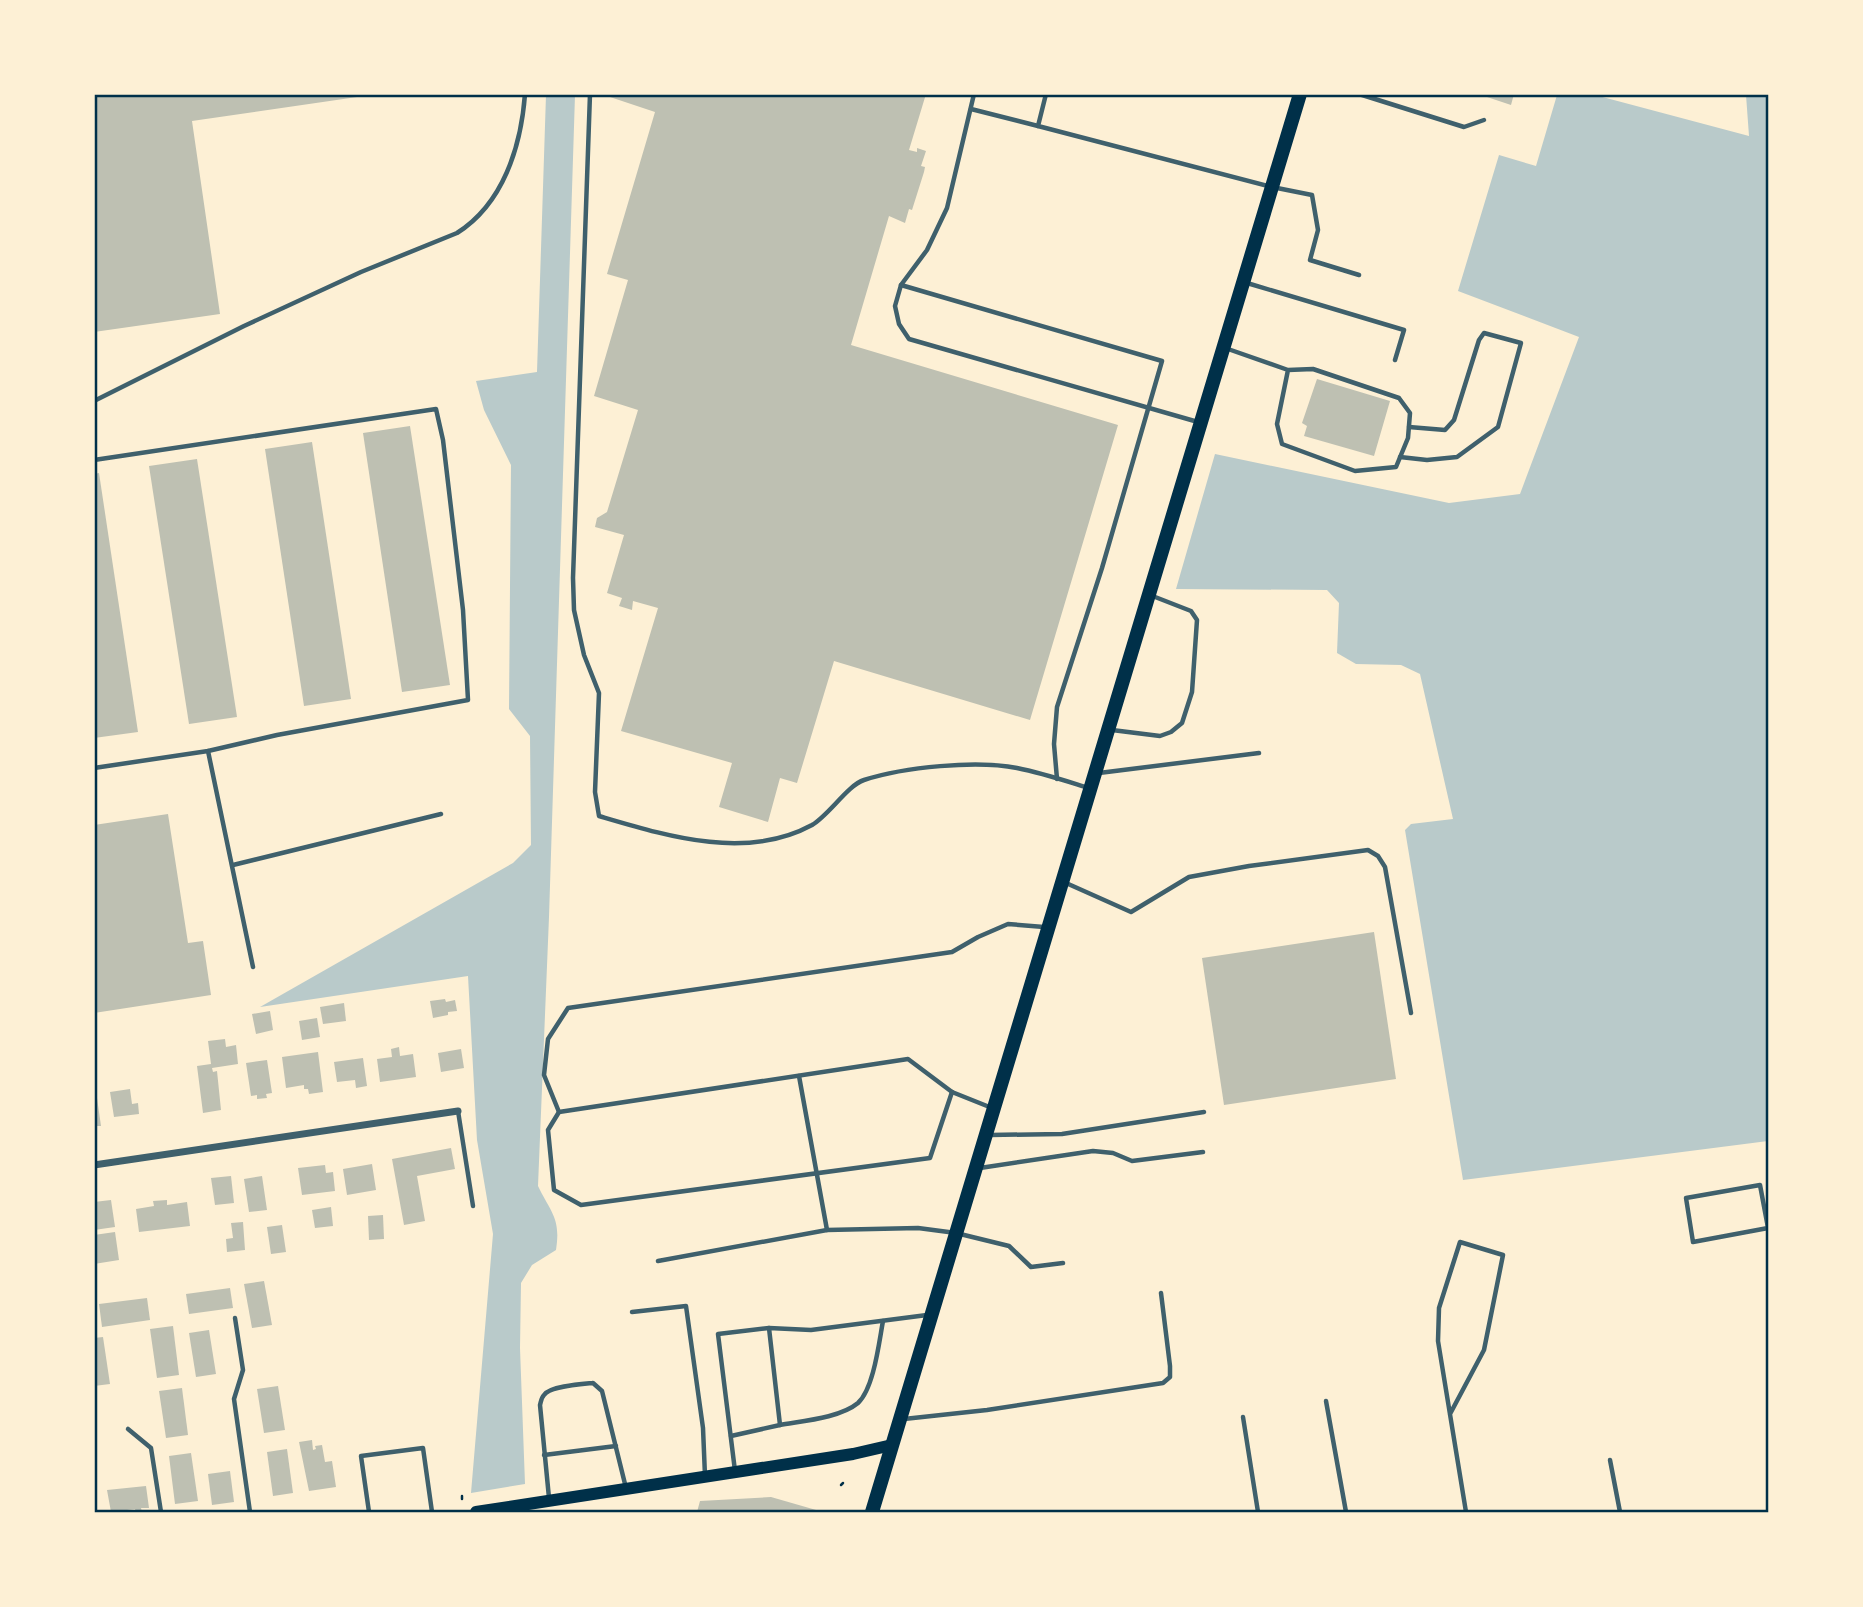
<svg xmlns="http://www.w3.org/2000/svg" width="1863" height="1607" viewBox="0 0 1863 1607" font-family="Inter,sans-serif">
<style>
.green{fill:#b9caca}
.building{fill:#bec0b2}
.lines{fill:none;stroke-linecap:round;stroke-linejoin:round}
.path{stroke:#003049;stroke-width:2.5}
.service{stroke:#3f606c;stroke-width:4.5}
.minor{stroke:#3f606c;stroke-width:7}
.secondary{stroke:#003049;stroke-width:12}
.primary{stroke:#003049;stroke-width:14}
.neatline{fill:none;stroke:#003049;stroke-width:2.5}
</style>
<rect width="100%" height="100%" fill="#fdf0d5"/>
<g class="green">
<path d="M546,95H575L549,917L538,1186C551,1213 561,1218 556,1250L532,1265L521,1283L520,1348L525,1484L471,1493L493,1234L477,1140L468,976L260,1007L513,863L531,845L530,736L509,709L511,465L484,410L476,381L537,372Z"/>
<polygon points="1557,95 1595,95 1749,136 1746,95 1768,95 1768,1141 1463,1180 1405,830 1411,824 1453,819 1420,674 1401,665 1356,664 1337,653 1339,603 1327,590 1176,589 1215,454 1449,503 1520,494 1579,337 1458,291 1499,155 1536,166"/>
</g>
<g class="building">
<polygon points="94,94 364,94 364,96 192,121 220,314 94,332"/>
<polygon points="601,94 926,94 909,150 917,152 917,148 926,151 921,166 925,167 924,172 912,210 909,209 905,223 889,216 851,345 1118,425 1030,720 834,661 797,783 780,778 768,822 719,807 732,763 621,731 658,608 633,601 632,610 619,606 622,598 607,593 624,535 595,527 597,518 607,512 638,410 594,396 628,280 607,274 655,112"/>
<polygon points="1478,94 1514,94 1511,105"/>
<polygon points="1317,379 1390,401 1374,456 1304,436 1307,426 1302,423"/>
<polygon points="410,426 450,685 402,692 363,433"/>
<polygon points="312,442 351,699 304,706 265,449"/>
<polygon points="197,459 237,717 189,724 149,466"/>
<polygon points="99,473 138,732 94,738 94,474"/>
<polygon points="168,814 188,943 203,941 211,995 94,1013 94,825"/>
<polygon points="1374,932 1396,1079 1224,1105 1202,958"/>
<polygon points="445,999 446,1002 455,1000 457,1011 448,1012 448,1015 433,1018 430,1001"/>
<polygon points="344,1003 346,1021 323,1024 320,1007"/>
<polygon points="270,1011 273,1030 256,1034 252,1014"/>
<polygon points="317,1018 320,1037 302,1040 299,1021"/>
<polygon points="225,1039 226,1047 236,1045 238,1064 212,1068 213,1072 217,1071 221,1110 203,1113 197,1066 211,1064 208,1041"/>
<polygon points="399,1047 400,1056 413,1054 416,1077 380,1082 377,1059 392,1057 391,1049"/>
<polygon points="461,1049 464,1068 441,1072 438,1053"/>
<polygon points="318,1052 323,1092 309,1094 308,1089 304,1089 304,1085 286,1088 282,1057"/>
<polygon points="363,1058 367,1086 356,1088 355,1080 337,1082 334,1062"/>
<polygon points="267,1060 272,1093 266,1094 267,1098 257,1099 257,1095 251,1096 246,1063"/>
<polygon points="130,1089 132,1104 138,1103 139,1114 114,1117 110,1092"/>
<polygon points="94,1098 97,1098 101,1126 94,1126"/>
<polygon points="451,1148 455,1169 417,1176 425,1221 404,1225 392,1159"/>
<polygon points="372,1164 376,1190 347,1195 343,1169"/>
<polygon points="325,1165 326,1173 333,1172 335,1191 302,1195 298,1168"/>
<polygon points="231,1176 234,1203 215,1205 211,1178"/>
<polygon points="262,1176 267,1210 249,1212 244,1179"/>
<polygon points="111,1200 115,1227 94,1230 94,1202"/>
<polygon points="167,1200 167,1205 187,1202 190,1226 139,1232 136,1209 154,1206 153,1201"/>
<polygon points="331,1207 333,1226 315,1228 312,1210"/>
<polygon points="383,1215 384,1239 369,1240 368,1216"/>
<polygon points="243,1222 245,1250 227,1252 226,1239 233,1238 231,1223"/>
<polygon points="282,1225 286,1252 271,1254 267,1227"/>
<polygon points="115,1232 119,1260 94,1264 94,1235"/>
<polygon points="264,1281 272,1325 252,1328 244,1284"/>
<polygon points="230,1288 233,1308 189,1314 186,1294"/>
<polygon points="147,1298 150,1320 102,1327 99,1304"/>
<polygon points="173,1326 179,1375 157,1378 150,1329"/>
<polygon points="209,1330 216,1374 196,1377 189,1333"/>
<polygon points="103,1337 110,1384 94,1386 94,1338"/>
<polygon points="278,1386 285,1430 264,1433 257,1389"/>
<polygon points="182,1388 188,1435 166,1438 159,1391"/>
<polygon points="312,1440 313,1450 316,1449 315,1446 322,1445 325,1462 332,1461 336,1487 309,1491 299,1442"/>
<polygon points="287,1449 293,1493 273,1496 267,1452"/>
<polygon points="191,1453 198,1501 175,1504 169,1456"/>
<polygon points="230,1471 234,1502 212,1505 208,1474"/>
<polygon points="146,1486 149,1508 141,1508 142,1512 136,1512 135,1509 111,1512 107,1490"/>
<polygon points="771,1497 823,1512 697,1512 700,1501"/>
</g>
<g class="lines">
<g class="path">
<polyline points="841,1485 843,1483"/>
<polyline points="462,1496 462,1499"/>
</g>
<g class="service">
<path d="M590,94L573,578L574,610L584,655L599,693L595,792L599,816C667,836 746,861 812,825C829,815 848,785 864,780C904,767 976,760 1017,768C1042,773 1066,781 1089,788"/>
<polyline points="974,94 947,208 927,250 901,285 895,306 899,324 909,339 1198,422"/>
<polyline points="1046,94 1038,126 1272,187 1312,195 1318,230 1310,260 1359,275"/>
<polyline points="1359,94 1464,127 1484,120"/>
<polyline points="971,109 1038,126"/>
<polyline points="1247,283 1404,330 1395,360"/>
<polyline points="901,285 1162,361 1102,568 1057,707 1054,744 1057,779"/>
<polyline points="1228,349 1288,370 1277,424 1282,444 1355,471 1396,467 1408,438 1410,413 1399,398 1313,369 1288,370"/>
<path d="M94,401L244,326L361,272L457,233C503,204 521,147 525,94"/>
<polyline points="1400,457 1427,460 1457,457 1498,427 1521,343 1484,333 1479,340 1454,420 1445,430 1409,427"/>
<polyline points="94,460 436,409 443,440 463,610 468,700 277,735 208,751 94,768"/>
<polyline points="1112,730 1160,736 1171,732 1182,723 1192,692 1197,620 1191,611 1150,595"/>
<polyline points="208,751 253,967"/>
<polyline points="1099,773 1259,753"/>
<polyline points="233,865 441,814"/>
<polyline points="1066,883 1131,912 1189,877 1249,866 1368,850 1378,856 1385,867 1411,1013"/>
<polyline points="799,1076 827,1230 918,1228 956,1233 1009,1246 1031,1267 1063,1263"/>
<polyline points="992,1108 952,1092 908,1059 559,1112 544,1075 548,1039 568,1008 952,952 978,937 1008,924 1044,927"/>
<polyline points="458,1111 473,1206"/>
<polyline points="559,1112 548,1130 554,1190 581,1205 930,1158 952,1092"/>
<polyline points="990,1135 1062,1134 1204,1112"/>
<polyline points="980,1168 1093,1151 1113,1153 1132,1161 1203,1152"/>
<polyline points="1768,1228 1693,1242 1686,1198 1760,1185 1769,1233"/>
<polyline points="658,1261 827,1230"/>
<polyline points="632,1312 686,1306 703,1428 705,1476"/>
<polyline points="235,1318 243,1370 234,1399 250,1512"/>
<polyline points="1326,1401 1346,1512"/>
<polyline points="1450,1414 1484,1350 1503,1255 1460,1242 1439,1308 1438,1341 1466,1512"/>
<polyline points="1243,1417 1258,1512"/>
<polyline points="904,1419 987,1410 1163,1383 1170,1377 1170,1366 1161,1293"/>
<path d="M780,1425C802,1421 840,1418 858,1403C874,1388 879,1342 883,1321"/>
<polyline points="128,1429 151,1448 161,1512"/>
<polyline points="731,1436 780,1425 769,1328"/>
<polyline points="544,1455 616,1446"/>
<polyline points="1610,1460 1620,1512"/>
<polyline points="735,1471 718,1334 769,1328 811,1330 927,1315"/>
<path d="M549,1498L540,1405C541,1402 541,1398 544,1395C550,1386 583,1384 593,1383L602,1391L626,1488"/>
<polyline points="369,1512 361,1456 423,1448 432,1512"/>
</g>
<polyline class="minor" points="94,1165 458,1111"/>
<polyline class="secondary" points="476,1512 853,1454 892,1445"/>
<polyline class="primary" points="872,1512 1300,94"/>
</g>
<rect width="1863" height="1607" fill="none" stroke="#fdf0d5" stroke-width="192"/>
<rect x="96" y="96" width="1671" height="1415" class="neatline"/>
</svg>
